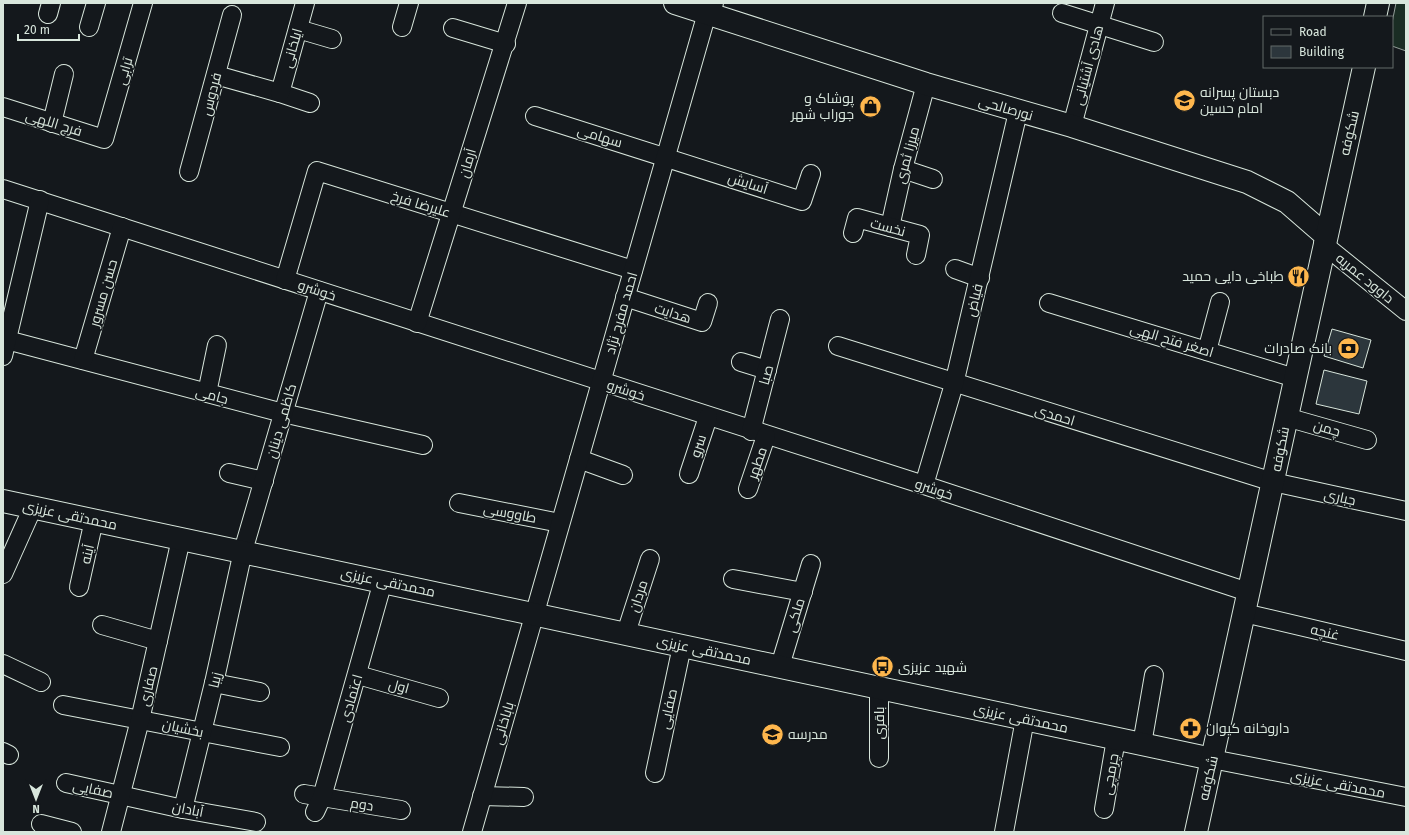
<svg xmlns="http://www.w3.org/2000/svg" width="1409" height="835" viewBox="0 0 1409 835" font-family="'Fira Sans',Cairo,sans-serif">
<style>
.green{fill:#1a2d24;stroke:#939e99}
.building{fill:#2c363c;stroke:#d8e6dc}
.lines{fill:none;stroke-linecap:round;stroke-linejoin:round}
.street-casing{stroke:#d8e6dc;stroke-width:20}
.secondary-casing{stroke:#d8e6dc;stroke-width:24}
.street{stroke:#14181c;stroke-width:18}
.secondary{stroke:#14181c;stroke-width:22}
.labels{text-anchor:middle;stroke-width:3;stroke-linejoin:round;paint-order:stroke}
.street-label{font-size:14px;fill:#d8e6dc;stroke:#14181c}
.poi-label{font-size:14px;fill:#d8e6dc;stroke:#14181c;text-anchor:start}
</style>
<rect width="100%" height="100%" fill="#14181c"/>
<polygon class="green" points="1396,3 1406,3 1406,51 1392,46 1392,23"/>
<g class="building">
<polygon points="1332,329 1371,340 1363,368 1324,356"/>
<polygon points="1324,370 1367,381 1359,414 1316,404"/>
</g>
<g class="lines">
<defs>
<g id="street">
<polyline points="1062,13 1154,42"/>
<polyline points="48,14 51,3"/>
<polyline points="89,27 96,3"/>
<polyline points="402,27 409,3"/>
<polyline points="453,28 506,44"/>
<polyline points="298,29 332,39"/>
<polyline points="216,75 280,93 310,103"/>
<polyline points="280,93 305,3"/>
<polyline points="3,107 104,139 143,3"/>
<polyline points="535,116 802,201 811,174"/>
<polyline points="52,123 64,74"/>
<polyline points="1072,126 1105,3"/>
<polyline points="903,169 933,179"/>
<polyline points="189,172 232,15"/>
<polyline points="3,189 924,485 1248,592"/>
<polyline points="890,227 903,169 926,84"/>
<polyline points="853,233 857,218 920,235 916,255"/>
<polyline points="1323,244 1406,311"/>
<polyline points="955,269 980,278"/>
<polyline points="285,280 317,171 633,270"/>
<polyline points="625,297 702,322 708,303"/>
<polyline points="1049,303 1295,378"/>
<polyline points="417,323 517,3"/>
<polyline points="3,339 283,413 423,445"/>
<polyline points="838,346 1273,482 1406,511"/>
<polyline points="1207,351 1220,302"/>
<polyline points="3,356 40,200"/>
<polyline points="83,360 122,227"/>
<polyline points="741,362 767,370"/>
<polyline points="207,393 217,345"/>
<polyline points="1286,417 1367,440"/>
<polyline points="751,431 780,319"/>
<polyline points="579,459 623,475"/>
<polyline points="229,473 264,481"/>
<polyline points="689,474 708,417"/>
<polyline points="924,485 954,384 1018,112"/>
<polyline points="748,489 766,436"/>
<polyline points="459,503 560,523"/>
<polyline points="3,574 33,507"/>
<polyline points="733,579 803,592"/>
<polyline points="79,587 94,520"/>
<polyline points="1244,613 1406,651"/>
<polyline points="102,625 158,641"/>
<polyline points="626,633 650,559"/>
<polyline points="3,664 41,682"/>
<polyline points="780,666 811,564"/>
<polyline points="358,675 439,698"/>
<polyline points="214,683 260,692"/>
<polyline points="879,688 879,758"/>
<polyline points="63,705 280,747"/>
<polyline points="1142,744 1154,675"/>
<polyline points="3,752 9,755"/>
<polyline points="1212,759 1406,797"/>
<polyline points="655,773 682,646"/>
<polyline points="66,783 183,809 256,822"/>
<polyline points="304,794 401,810"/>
<polyline points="482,796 524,797"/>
<polyline points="183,809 214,683 243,551 319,291"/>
<polyline points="1104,809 1116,739"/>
<polyline points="315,812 322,797 383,581"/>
<polyline points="41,824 72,832"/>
<polyline points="111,832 140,720 181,539"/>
<polyline points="472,832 707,13 714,3"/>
<polyline points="1004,832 1025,719"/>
</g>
<g id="secondary">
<polyline points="675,3 926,84 1072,126 1247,182 1287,202 1325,235"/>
<polyline points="1375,17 1378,3"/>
<polyline points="3,501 1212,759"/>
<path d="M1196,832C1253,577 1306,322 1364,67"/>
</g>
</defs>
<use href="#street" class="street-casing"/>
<use href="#secondary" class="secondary-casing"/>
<use href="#street" class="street"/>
<use href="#secondary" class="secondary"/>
</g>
<defs>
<symbol id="school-disc" viewBox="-11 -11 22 22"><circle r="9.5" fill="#ffb74d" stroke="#14181c"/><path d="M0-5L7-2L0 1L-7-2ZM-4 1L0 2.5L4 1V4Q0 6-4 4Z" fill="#111"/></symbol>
<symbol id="shop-disc" viewBox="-11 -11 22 22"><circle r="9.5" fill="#ffb74d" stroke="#14181c"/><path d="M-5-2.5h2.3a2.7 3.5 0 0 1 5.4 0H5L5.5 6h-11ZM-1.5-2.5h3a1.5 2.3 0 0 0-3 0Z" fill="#111"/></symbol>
<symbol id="restaurant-disc" viewBox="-11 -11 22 22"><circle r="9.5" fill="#ffb74d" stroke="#14181c"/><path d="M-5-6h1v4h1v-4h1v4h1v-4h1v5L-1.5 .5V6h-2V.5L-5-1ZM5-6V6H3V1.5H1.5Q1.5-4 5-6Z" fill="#111"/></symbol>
<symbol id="bank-disc" viewBox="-11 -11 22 22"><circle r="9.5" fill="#ffb74d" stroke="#14181c"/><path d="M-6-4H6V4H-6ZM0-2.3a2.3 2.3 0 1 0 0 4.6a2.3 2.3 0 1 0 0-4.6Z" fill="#111"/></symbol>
<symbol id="bus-disc" viewBox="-11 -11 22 22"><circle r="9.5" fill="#ffb74d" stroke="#14181c"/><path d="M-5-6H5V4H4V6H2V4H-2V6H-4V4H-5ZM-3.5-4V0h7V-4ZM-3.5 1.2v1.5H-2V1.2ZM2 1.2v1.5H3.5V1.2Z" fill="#111"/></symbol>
<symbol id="pharmacy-disc" viewBox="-11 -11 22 22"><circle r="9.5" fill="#ffb74d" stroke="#14181c"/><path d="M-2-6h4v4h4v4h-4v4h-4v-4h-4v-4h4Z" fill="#111"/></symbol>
</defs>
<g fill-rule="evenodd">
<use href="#school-disc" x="1172" y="88" width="25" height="25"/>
<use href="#shop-disc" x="858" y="94" width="25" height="25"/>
<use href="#restaurant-disc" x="1286" y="264" width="25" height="25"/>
<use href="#bank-disc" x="1336" y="336" width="25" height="25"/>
<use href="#bus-disc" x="870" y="654" width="25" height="25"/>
<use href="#pharmacy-disc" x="1178" y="716" width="25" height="25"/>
<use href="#school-disc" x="760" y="722" width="25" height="25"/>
</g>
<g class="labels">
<g class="street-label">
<text transform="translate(292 48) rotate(-74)" y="5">ایلخانی</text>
<text transform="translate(1088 65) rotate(-75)" y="5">هادی آشتیانی</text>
<text transform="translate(124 71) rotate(-74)" y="5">ترابی</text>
<text transform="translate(211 94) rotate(-75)" y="5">فردوس</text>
<text transform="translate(1006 108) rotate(16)" y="5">نورصالحی</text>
<text transform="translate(54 123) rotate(17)" y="5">فرج اللهی</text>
<text transform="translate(1349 133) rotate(-77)" y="5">شکوفه</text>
<text transform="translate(600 136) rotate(17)" y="5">سهامی</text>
<text transform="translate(907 155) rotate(-75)" y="5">میرزا ثمری</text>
<text transform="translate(467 163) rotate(-74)" y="5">آرمان</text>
<text transform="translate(748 183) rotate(18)" y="5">آسایش</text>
<text transform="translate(421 204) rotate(17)" y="5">علیرضا فرخ</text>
<text transform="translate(888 227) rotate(15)" y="5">نخست</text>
<text transform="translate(1365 278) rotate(39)" y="5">داوود عمریه</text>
<text transform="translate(317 290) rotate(18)" y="5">خوشرو</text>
<text transform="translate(103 293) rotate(-74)" y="5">حسن مسرور</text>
<text transform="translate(974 300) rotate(-76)" y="5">فیاض</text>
<text transform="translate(621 313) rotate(-74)" y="5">احمد مفرح نژاد</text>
<text transform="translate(673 313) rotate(18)" y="5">هدایت</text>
<text transform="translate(1172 340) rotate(17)" y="5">اصغر فتح الهی</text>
<text transform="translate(766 375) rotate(-75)" y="5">صبا</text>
<text transform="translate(626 390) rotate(18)" y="5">خوشرو</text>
<text transform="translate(212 395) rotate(15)" y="5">جامی</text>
<text transform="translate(1055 415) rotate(17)" y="5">احمدی</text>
<text transform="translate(281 421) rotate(-74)" y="5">کاظمی دینان</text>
<text transform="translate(1327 428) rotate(16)" y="5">چمن</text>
<text transform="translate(698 446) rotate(-72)" y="5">سرو</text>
<text transform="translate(1280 449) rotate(-79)" y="5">شکوفه</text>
<text transform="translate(757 463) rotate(-71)" y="5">مطهر</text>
<text transform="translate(934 489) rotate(18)" y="5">خوشرو</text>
<text transform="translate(1340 497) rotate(12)" y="5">جباری</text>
<text transform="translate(510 513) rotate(11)" y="5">طاووسی</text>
<text transform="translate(70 515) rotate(12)" y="5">محمدتقی عزیزی</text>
<text transform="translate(87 554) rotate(-77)" y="5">آینه</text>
<text transform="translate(388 582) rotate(12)" y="5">محمدتقی عزیزی</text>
<text transform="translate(638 596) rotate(-72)" y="5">مردان</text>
<text transform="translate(795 615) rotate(-73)" y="5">ملکی</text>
<text transform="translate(1325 632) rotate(13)" y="5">غنچه</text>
<text transform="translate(704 650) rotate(12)" y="5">محمدتقی عزیزی</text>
<text transform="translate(215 680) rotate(-77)" y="5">زیبا</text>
<text transform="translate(148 686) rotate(-77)" y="5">صفاری</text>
<text transform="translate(399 686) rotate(15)" y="5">اول</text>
<text transform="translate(351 698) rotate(-74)" y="5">اعتمادی</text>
<text transform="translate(668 709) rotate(-78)" y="5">صفایی</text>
<text transform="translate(1021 718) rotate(12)" y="5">محمدتقی عزیزی</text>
<text transform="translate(503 723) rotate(-74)" y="5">باباخانی</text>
<text transform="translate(879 723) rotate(-90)" y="5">باقری</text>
<text transform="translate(183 728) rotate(12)" y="5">بخشیان</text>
<text transform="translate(1110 774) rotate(-80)" y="5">چرمچی</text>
<text transform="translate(1208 778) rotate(-77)" y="5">شکوفه</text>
<text transform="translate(1338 784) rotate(11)" y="5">محمدتقی عزیزی</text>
<text transform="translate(93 789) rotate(12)" y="5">صفایی</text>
<text transform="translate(362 804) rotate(9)" y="5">دوم</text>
<text transform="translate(188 809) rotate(11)" y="5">آبادان</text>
</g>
<g class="poi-label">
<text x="1200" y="97">دبستان پسرانه<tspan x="1200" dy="16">امام حسین</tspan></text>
<text x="854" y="103" text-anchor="end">پوشاک و<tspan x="854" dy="16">جوراب شهر</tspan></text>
<text x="1284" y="281" text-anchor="end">طباخی دایی حمید</text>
<text x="1332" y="353" text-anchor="end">بانک صادرات</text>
<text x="898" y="672">شهید عزیزی</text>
<text x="1206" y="733">داروخانه کیوان</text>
<text x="788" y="739">مدرسه</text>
</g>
</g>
<rect width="1409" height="835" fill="none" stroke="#d8e6dc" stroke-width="8"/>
<rect x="1263" y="16" width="130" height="52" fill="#14181c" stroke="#626a69"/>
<rect x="1271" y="29" width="20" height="6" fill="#14181c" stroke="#626a69"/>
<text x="1299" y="36" font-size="12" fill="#d8e6dc">Road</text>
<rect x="1271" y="46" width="20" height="12" fill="#2c363c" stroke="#626a69"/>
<text x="1299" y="56" font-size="12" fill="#d8e6dc">Building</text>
<g transform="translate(36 799) rotate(180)" stroke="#14181c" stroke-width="3" paint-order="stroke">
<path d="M0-3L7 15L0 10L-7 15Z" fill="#d8e6dc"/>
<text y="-6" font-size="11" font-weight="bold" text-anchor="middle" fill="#d8e6dc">N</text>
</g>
<path d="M18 34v6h61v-6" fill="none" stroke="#d8e6dc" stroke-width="2"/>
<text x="24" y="34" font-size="12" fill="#d8e6dc" stroke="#14181c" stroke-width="3" paint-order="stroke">20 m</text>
</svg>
